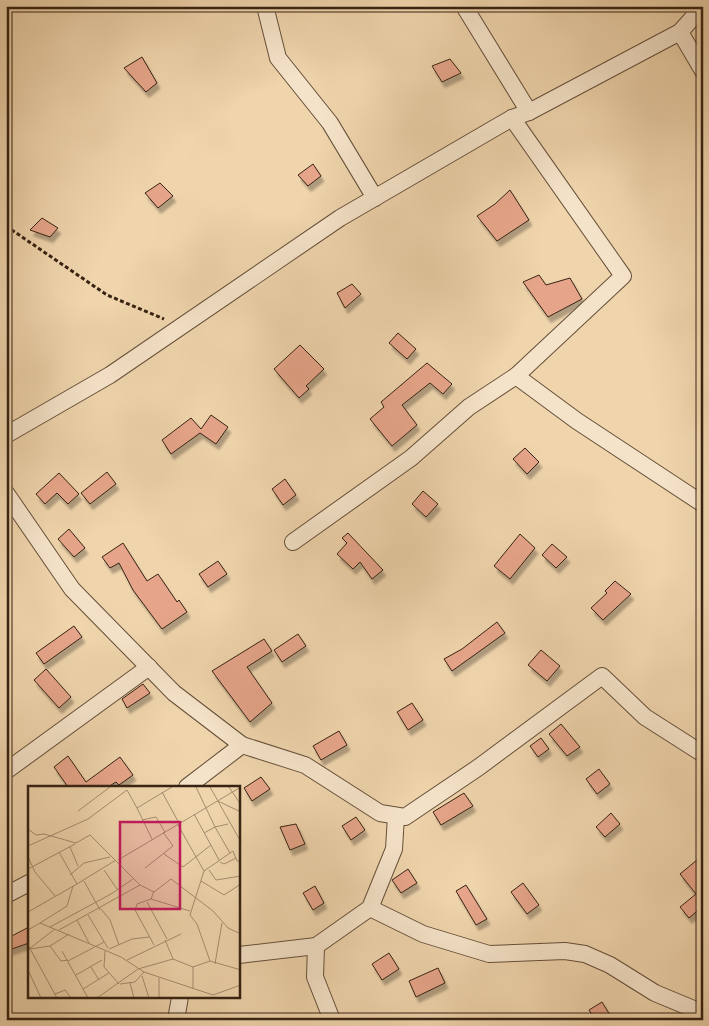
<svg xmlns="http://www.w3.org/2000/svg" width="709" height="1026" viewBox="0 0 709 1026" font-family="Cardo,serif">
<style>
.building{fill:#e6a58a;stroke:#372313;filter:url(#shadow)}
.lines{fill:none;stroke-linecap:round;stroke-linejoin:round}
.minor-casing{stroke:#654f39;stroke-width:18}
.path{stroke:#372313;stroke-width:3;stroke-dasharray:4 2.5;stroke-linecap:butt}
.minor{stroke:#f5e3c9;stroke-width:16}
.inset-road{fill:none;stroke:#a58d6f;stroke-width:1}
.view{fill:#c2185b;fill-opacity:0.15;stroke:#c2185b;stroke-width:2.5}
.inset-edge{fill:none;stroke:#372313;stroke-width:2.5}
</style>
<defs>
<filter id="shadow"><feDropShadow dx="3" dy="5.5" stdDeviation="1" flood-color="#0004"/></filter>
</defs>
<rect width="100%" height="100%" fill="#efd4ac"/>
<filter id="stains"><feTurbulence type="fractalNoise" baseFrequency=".004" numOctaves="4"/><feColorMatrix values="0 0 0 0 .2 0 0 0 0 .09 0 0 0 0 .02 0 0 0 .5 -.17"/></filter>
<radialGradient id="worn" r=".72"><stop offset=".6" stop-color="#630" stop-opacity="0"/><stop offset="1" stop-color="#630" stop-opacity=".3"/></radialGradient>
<g class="building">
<polygon points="142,57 157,83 146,92 124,68"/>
<polygon points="450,59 461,73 442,82 432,66"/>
<polygon points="313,164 321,176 308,186 298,175"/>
<polygon points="160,183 173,196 158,208 145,193"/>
<polygon points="510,190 529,220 497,241 477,216 495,204"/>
<polygon points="42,218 58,228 50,237 30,230"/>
<polygon points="539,275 546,285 570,278 582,299 548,317 523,282"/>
<polygon points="352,284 361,294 345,308 337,293"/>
<polygon points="398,333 416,349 407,359 389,343"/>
<polygon points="300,345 324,369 306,386 309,389 299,398 274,369"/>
<polygon points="427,363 452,384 443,394 430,383 402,405 417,425 392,446 370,419 384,407 381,402"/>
<polygon points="211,415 228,427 216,444 200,433 171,454 162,440 191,418 201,429"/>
<polygon points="525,448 539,462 527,474 513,459"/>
<polygon points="107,472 116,484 90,504 81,493"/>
<polygon points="59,473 79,494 68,504 57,493 45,504 36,494"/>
<polygon points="285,479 296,495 283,505 272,489"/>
<polygon points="423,491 438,504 426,517 412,504"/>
<polygon points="69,529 85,548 74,557 58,539"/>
<polygon points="348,533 383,570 372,579 360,562 353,569 337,554 347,543 342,538"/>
<polygon points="520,534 535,548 510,579 494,566"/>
<polygon points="123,543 147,581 158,574 177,602 179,600 187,612 162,629 133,590 119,563 110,568 102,557"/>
<polygon points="552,544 567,557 556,568 542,555"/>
<polygon points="218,561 227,574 208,587 199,574"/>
<polygon points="615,581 631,594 603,620 591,608 607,593 605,591"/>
<polygon points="497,622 505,633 452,671 444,659 462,649"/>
<polygon points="74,626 82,637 44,664 36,653"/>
<polygon points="298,634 306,646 282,662 274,650"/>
<polygon points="264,639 272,651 247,667 272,703 250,722 212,671"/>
<polygon points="541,650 560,666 547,681 528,665"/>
<polygon points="46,669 71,697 59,708 34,680"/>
<polygon points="143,684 150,693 127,708 122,699"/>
<polygon points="412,703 423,720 408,730 397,712"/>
<polygon points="561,724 580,747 567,756 549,734"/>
<polygon points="339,731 347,745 321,760 313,746"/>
<polygon points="541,738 549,749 538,757 530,746"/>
<polygon points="68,756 86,782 120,757 133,775 119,785 116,782 108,787 68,787 54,767"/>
<polygon points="599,769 610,784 597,794 586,779"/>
<polygon points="261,777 270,789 252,801 244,788"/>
<polygon points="464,793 473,806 441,825 433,812"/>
<polygon points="611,813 620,824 605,837 596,827"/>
<polygon points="356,817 365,830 351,840 342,826"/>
<polygon points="296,824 305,844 290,850 280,827"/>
<polygon points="703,855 703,906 689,918 680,907 696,894 680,874"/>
<polygon points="408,869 417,883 401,893 392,880"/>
<polygon points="523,883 539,905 527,914 511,892"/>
<polygon points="466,885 487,919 476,925 456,891"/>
<polygon points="315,886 324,903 313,910 303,893"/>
<polygon points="29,927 29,943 6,951 6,939"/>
<polygon points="389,953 399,969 382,980 372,964"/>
<polygon points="438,968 445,983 416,997 409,981"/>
<polygon points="602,1002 613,1020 595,1020 589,1010"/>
</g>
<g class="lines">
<defs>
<g id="minor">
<polyline points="265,6 278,58 330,123 375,198"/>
<polyline points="464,6 529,112"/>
<polyline points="680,32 703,71"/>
<polyline points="516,376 577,421 703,504"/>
<polyline points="6,435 110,375 340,218 512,118 529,112 680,32 697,13 703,9"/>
<polyline points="6,493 72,589 174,693 242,745 305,765 380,813 405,817 479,767 602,676 645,717 703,754"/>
<polyline points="293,542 411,458 469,407 516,376 623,276 512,118"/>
<polyline points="6,771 149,667"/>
<polyline points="187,787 242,745"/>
<polyline points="6,895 29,883"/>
<polyline points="370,908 423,934 489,954 565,951 585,954 610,965 655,993 703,1013"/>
<polyline points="316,946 315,977 332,1020"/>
<polyline points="239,955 316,946 370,908 394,849 396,816"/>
<polyline points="176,1020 180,997"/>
</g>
</defs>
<use href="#minor" class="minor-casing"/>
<polyline class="path" points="6,226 107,295 164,319"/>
<use href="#minor" class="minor"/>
</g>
<g transform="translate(28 786)">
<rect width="212" height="212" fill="#efd4ac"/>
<path class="inset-road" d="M168,1L187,41L200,38M182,1L213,56M201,1L213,19M134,6L151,37M190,15L213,26M109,22L124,53M50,25L82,1M166,28L191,74M114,34L128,31L137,46M150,39L176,85L162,129L169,138L182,175L213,184M0,43L8,49L16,48L48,57L62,49L112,99L126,106L143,93L185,125L200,142L213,148M176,47L187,41L202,67M0,60L60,33L99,4L109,22L144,1M42,61L50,80M31,66L49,98L88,74M136,68L155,81L183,59M0,71L7,86L27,110M90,74L213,1M192,76L196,78L208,72M117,82L145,60L135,46M0,83L47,58M76,84L89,103M181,84L188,94L213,90M176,85L205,65L209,75H213M42,89L56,77L82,71M56,95L72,124M173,95L196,109L213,98M126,105L123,113L109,118L107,124L126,159M123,113L162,125M119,116L139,153M73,123L82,134L91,159M0,126L49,98M60,129L80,162M49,134L61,157M12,137L39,120L45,100M22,141L83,108L105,93M0,144L12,137L93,171L116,186L185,209L213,199M31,144L112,99M137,154L145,173L165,181L182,175M0,159L29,212M22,160L33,175L40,174M1,163L27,143M2,163L22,160L41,148M81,163L104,153L121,151M34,165L60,212M77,165L76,181L91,198M99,174L153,148M40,175L76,156M187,178L194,137M63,181L71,194M0,184L13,212M48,189L74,174M114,190L121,212M131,192V212M102,197L106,212M92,198L107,196L116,186M55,203L81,187M165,203V181M27,208L37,204L43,212M69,212L110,183L145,173"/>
<path class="view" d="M92,36H152V123H92Z"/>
<rect width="212" height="212" class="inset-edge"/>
</g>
<rect width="709" height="1026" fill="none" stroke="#efd4ac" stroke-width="25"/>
<rect x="8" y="8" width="694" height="1011" fill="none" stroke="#372313" stroke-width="2.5"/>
<rect x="12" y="12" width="684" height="1001" fill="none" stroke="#372313"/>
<rect width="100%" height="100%" filter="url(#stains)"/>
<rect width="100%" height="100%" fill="url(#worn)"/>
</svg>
